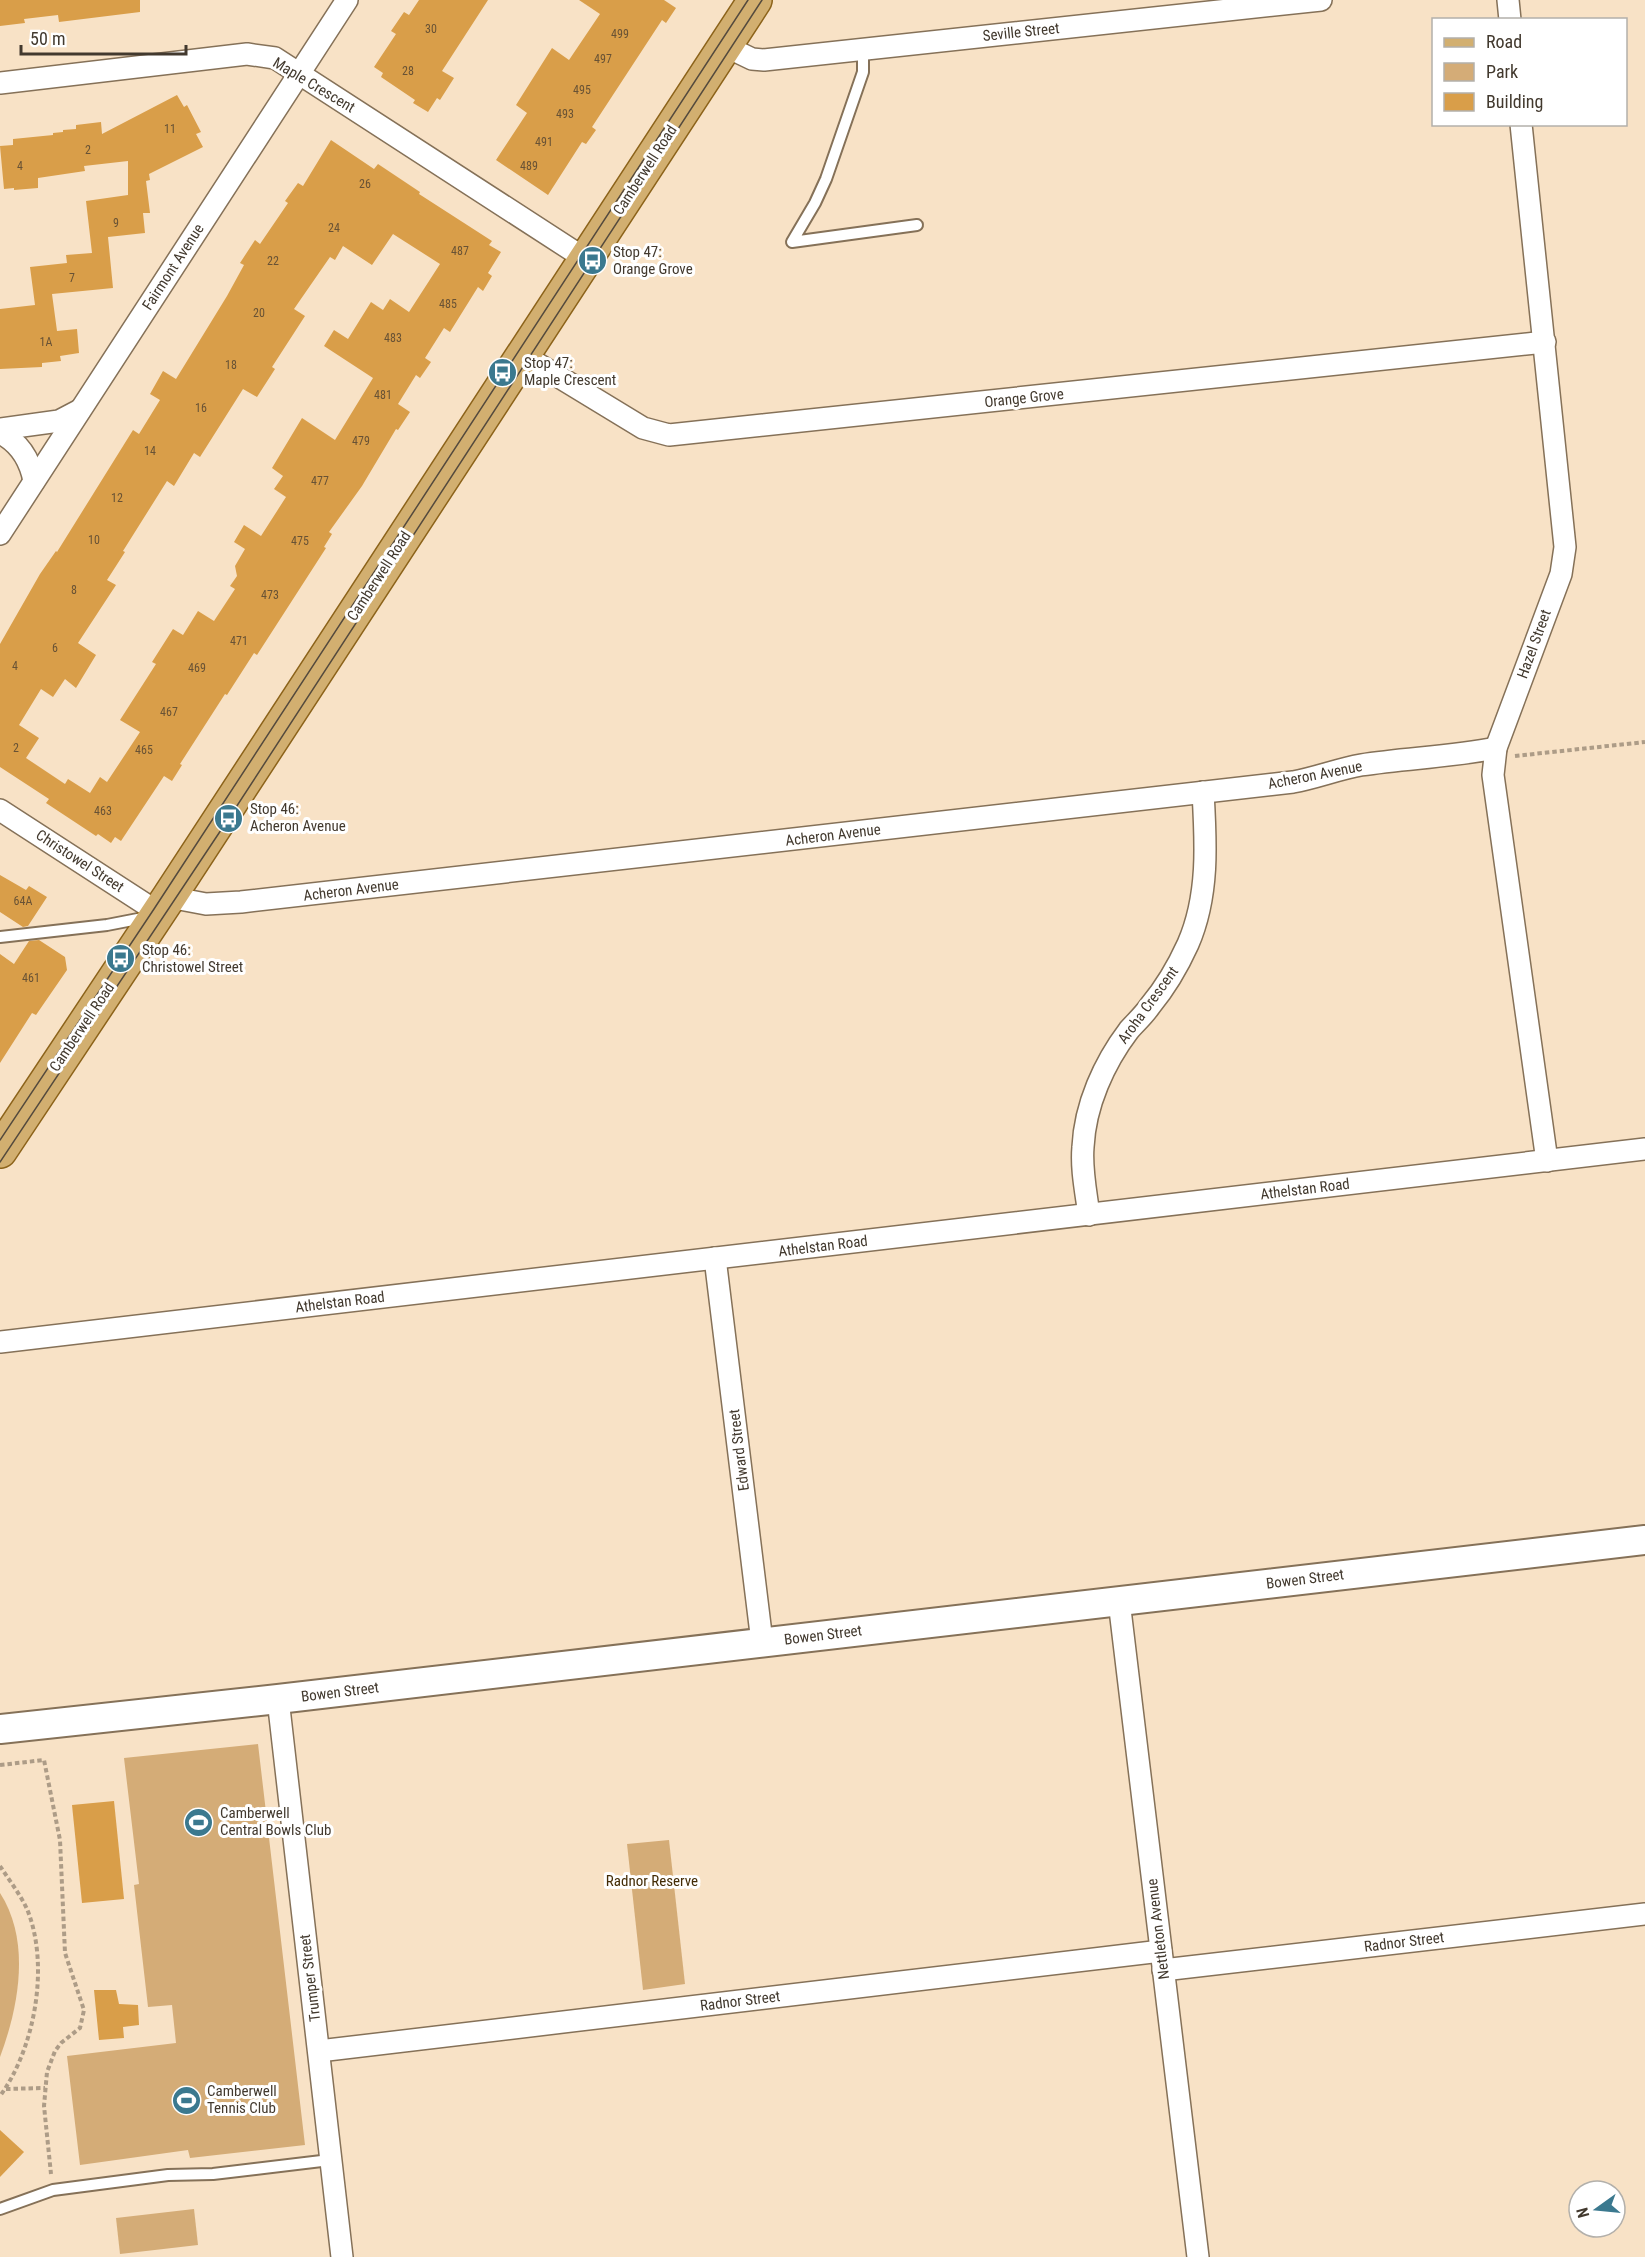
<svg xmlns="http://www.w3.org/2000/svg" width="1645" height="2257" viewBox="0 0 1645 2257" font-family="'Roboto Condensed',sans-serif">
<style>
.green{fill:#d4ac77}
.building{fill:#d99e49;fill-rule:evenodd}
.lines{fill:none;stroke-linecap:round;stroke-linejoin:round}
.lane-casing{stroke:#857158;stroke-width:14}
.street-casing{stroke:#857158;stroke-width:24}
.secondary-casing{stroke:#857158;stroke-width:32}
.primary-casing{stroke:#8c631a;stroke-width:36}
.path{stroke:#ad9c87;stroke-width:4;stroke-dasharray:4.5 3;stroke-linecap:butt}
.lane{stroke:#fff;stroke-width:10}
.street{stroke:#fff;stroke-width:21}
.secondary{stroke:#fff;stroke-width:28}
.primary{stroke:#d2af70;stroke-width:33}
.tram{stroke:#544a3d;stroke-width:1.5}
.labels{text-anchor:middle;stroke-width:6;stroke-linejoin:round;paint-order:stroke}
.number-label{font-size:12px;fill:#685235}
.street-label{font-size:15px;fill:#42392e;stroke:#fff}
.poi-label{font-size:15px;fill:#42392e;stroke:#fff;text-anchor:start}
.park-label{font-size:15px;fill:#432c06;stroke:#fff}
</style>
<rect width="100%" height="100%" fill="#f8e2c6"/>
<g class="green">
<polygon points="258,1744 305,2145 190,2158 188,2150 80,2165 67,2056 176,2043 172,2005 148,2007 134,1885 139,1884 124,1758"/>
<polygon points="669,1840 685,1984 643,1990 627,1844"/>
<path d="M0,1893C31,1941 19,2006 0,2057Z"/>
<polygon points="194,2209 198,2245 120,2254 116,2218"/>
</g>
<g class="building">
<polygon points="0,0 140,0 140,12 59,22 58,15 24,19 25,23 0,26"/>
<polygon points="419,0 488,0 442,71 454,78 440,100 437,98 428,112 413,103 415,100 381,77 383,73 374,67 396,34 391,31 404,12 409,15"/>
<polygon points="579,0 664,0 676,8 666,23 662,20 592,127 596,130 586,144 582,142 548,195 496,160 527,113 516,105 552,48 569,60 600,14"/>
<polygon points="177,95 184,107 187,105 201,132 196,134 203,147 149,174 150,180 146,181 150,213 143,213 145,233 108,237 113,288 52,294 57,331 77,329 79,353 60,356 61,361 42,363 42,367 0,369 0,309 35,305 30,267 67,263 66,255 92,253 86,201 128,195 128,161 84,166 85,171 38,178 38,188 14,190 14,188 4,189 0,146 13,145 13,139 53,135 53,133 63,132 63,130 76,129 76,125 101,122 102,134"/>
<path d="M331,140L374,169L378,164L420,192L419,194L492,241L489,245L501,252L488,273L492,276L483,291L478,287L450,332L444,328L425,358L431,362L420,378L416,375L398,404L410,412L398,430L396,429L362,486L329,532L332,534L324,547L326,548L257,655L254,653L227,695L225,694L180,764L182,765L172,781L164,776L121,841L115,837L111,843L98,834L96,836L46,803L49,799L0,767V644L40,574L56,551L57,552L133,430L139,434L160,400L150,394L163,371L176,379L227,296L244,265L240,263L255,240L260,244L288,203L285,201L298,183L303,186ZM393,234L440,264L409,312L390,299L383,310L371,302L348,339L334,330L324,346L373,378L335,440L302,418L272,468L283,476L274,489L286,497L261,536L244,525L234,542L245,549L235,566L237,576L230,586L235,589L214,621L198,611L183,635L173,629L152,662L156,664L120,720L140,732L107,782L100,777L90,793L68,779L65,784L26,758L39,738L19,725L41,689L53,697L65,679L76,688L96,655L78,643L116,585L107,580L125,552L123,551L167,481L174,486L194,453L200,457L243,389L257,397L275,369L272,367L305,316L294,309L330,257L335,260L343,246L372,265Z"/>
<polygon points="0,875 26,890 29,886 47,897 28,926 23,927 0,912"/>
<polygon points="39,940 65,957 67,970 36,1015 32,1013 0,1063 0,954 14,964 29,941"/>
<polygon points="114,1801 124,1899 82,1903 72,1805"/>
<polygon points="94,1990 116,1990 119,2004 138,2005 139,2025 123,2027 124,2038 99,2040"/>
<polygon points="0,2130 24,2152 0,2177"/>
</g>
<g class="lines">
<defs>
<g id="lane">
<polyline points="863,48 863,72 826,179 815,203 792,242 917,225"/>
<polyline points="0,937 107,925 148,917"/>
<polyline points="0,2209 53,2190 168,2175 213,2174 330,2160"/>
</g>
<g id="street">
<polyline points="1508,0 1510,20"/>
<polyline points="725,46 752,59 764,60 1321,0"/>
<polyline points="0,83 247,54 275,58 587,260"/>
<polyline points="1521,124 1565,547 1561,574 1496,748 1493,775 1547,1161"/>
<polyline points="523,355 643,428 669,435 1545,342"/>
<polyline points="0,429 59,421 80,410"/>
<path d="M0,433C20,443 30,460 34,481"/>
<polyline points="0,534 347,0"/>
<polyline points="0,810 159,913"/>
<path d="M169,897L206,904L241,902L1293,782C1316,778 1338,769 1361,765C1406,758 1451,757 1496,748"/>
<path d="M1089,1215C1086,1192 1081,1169 1083,1147C1085,1105 1104,1063 1129,1030C1136,1022 1144,1015 1150,1006C1165,988 1178,966 1188,944C1209,896 1206,843 1203,792"/>
<polyline points="715,1258 762,1642"/>
<polyline points="0,1342 1645,1149"/>
<polyline points="1119,1601 1198,2257"/>
<polyline points="278,1699 342,2257"/>
<polyline points="1163,1970 1645,1914"/>
<polyline points="319,2051 1161,1951"/>
</g>
<polyline id="secondary" points="0,1729 278,1699 1645,1540"/>
<polyline id="primary" points="0,1151 169,897 755,0"/>
</defs>
<use href="#lane" class="lane-casing"/>
<use href="#street" class="street-casing"/>
<use href="#secondary" class="secondary-casing"/>
<use href="#primary" class="primary-casing"/>
<g class="path">
<polyline points="1515,756 1645,742"/>
<polyline points="0,1765 44,1760 60,1840 65,1953 84,2010 80,2028 61,2043 55,2051 47,2072 44,2106 51,2174"/>
<path d="M0,1866C9,1880 20,1894 27,1909C50,1965 35,2048 0,2096"/>
<polyline points="6,2089 45,2088"/>
</g>
<use href="#lane" class="lane"/>
<use href="#street" class="street"/>
<use href="#secondary" class="secondary"/>
<use href="#primary" class="primary"/>
<g class="tram">
<polyline points="0,1140 154,909 748,0"/>
<polyline points="0,1162 229,818 762,0"/>
</g>
</g>
<defs>
<symbol id="bus-disc" viewBox="-11 -11 22 22"><circle r="9.5" fill="#3b798f" stroke="#fff"/><path d="M-5-6H5V4H4V6H2V4H-2V6H-4V4H-5ZM-3.5-4V0h7V-4ZM-3.5 1.2v1.5H-2V1.2ZM2 1.2v1.5H3.5V1.2Z" fill="#fff"/></symbol>
<symbol id="stadium-disc" viewBox="-11 -11 22 22"><circle r="9.5" fill="#3b798f" stroke="#fff"/><path d="M0-5a6.5 5 0 1 0 0 10a6.5 5 0 1 0 0-10ZM-3.5-1.8h7v3.6h-7Z" fill="#fff"/></symbol>
</defs>
<g fill-rule="evenodd">
<use href="#bus-disc" x="576" y="244" width="33" height="33"/>
<use href="#bus-disc" x="486" y="356" width="33" height="33"/>
<use href="#bus-disc" x="212" y="802" width="33" height="33"/>
<use href="#bus-disc" x="104" y="942" width="33" height="33"/>
<use href="#stadium-disc" x="182" y="1806" width="33" height="33"/>
<use href="#stadium-disc" x="170" y="2084" width="33" height="33"/>
</g>
<g class="labels">
<g class="number-label">
<text x="431" y="33">30</text>
<text x="620" y="38">499</text>
<text x="603" y="63">497</text>
<text x="408" y="75">28</text>
<text x="582" y="94">495</text>
<text x="565" y="118">493</text>
<text x="170" y="133">11</text>
<text x="544" y="146">491</text>
<text x="88" y="154">2</text>
<text x="20" y="170">4</text>
<text x="529" y="170">489</text>
<text x="365" y="188">26</text>
<text x="116" y="227">9</text>
<text x="334" y="232">24</text>
<text x="460" y="255">487</text>
<text x="273" y="265">22</text>
<text x="72" y="282">7</text>
<text x="448" y="308">485</text>
<text x="259" y="317">20</text>
<text x="393" y="342">483</text>
<text x="46" y="346">1A</text>
<text x="231" y="369">18</text>
<text x="383" y="399">481</text>
<text x="201" y="412">16</text>
<text x="361" y="445">479</text>
<text x="150" y="455">14</text>
<text x="320" y="485">477</text>
<text x="117" y="502">12</text>
<text x="94" y="544">10</text>
<text x="300" y="545">475</text>
<text x="74" y="594">8</text>
<text x="270" y="599">473</text>
<text x="239" y="645">471</text>
<text x="55" y="652">6</text>
<text x="15" y="670">4</text>
<text x="197" y="672">469</text>
<text x="169" y="716">467</text>
<text x="16" y="752">2</text>
<text x="144" y="754">465</text>
<text x="103" y="815">463</text>
<text x="23" y="905">64A</text>
<text x="31" y="982">461</text>
</g>
<g class="street-label">
<text transform="translate(1021 32) rotate(-6)" y="5">Seville Street</text>
<text transform="translate(314 85) rotate(31)" y="5">Maple Crescent</text>
<text transform="translate(645 170) rotate(-57)" y="5">Camberwell Road</text>
<text transform="translate(173 267) rotate(-57)" y="5">Fairmont Avenue</text>
<text transform="translate(1024 398) rotate(-6)" y="5">Orange Grove</text>
<text transform="translate(379 576) rotate(-57)" y="5">Camberwell Road</text>
<text transform="translate(1534 644) rotate(-70)" y="5">Hazel Street</text>
<text transform="translate(1315 775) rotate(-11)" y="5">Acheron Avenue</text>
<text transform="translate(833 835) rotate(-7)" y="5">Acheron Avenue</text>
<text transform="translate(80 861) rotate(33)" y="5">Christowel Street</text>
<text transform="translate(351 890) rotate(-7)" y="5">Acheron Avenue</text>
<text transform="translate(1148 1005) rotate(-54)" y="5">Aroha Crescent</text>
<text transform="translate(82 1027) rotate(-56)" y="5">Camberwell Road</text>
<text transform="translate(1305 1189) rotate(-7)" y="5">Athelstan Road</text>
<text transform="translate(823 1246) rotate(-7)" y="5">Athelstan Road</text>
<text transform="translate(340 1302) rotate(-7)" y="5">Athelstan Road</text>
<text transform="translate(739 1450) rotate(-97)" y="5">Edward Street</text>
<text transform="translate(1305 1579) rotate(-7)" y="5">Bowen Street</text>
<text transform="translate(823 1635) rotate(-7)" y="5">Bowen Street</text>
<text transform="translate(340 1692) rotate(-7)" y="5">Bowen Street</text>
<text transform="translate(1158 1929) rotate(-97)" y="5">Nettleton Avenue</text>
<text transform="translate(1404 1942) rotate(-7)" y="5">Radnor Street</text>
<text transform="translate(310 1978) rotate(-97)" y="5">Trumper Street</text>
<text transform="translate(740 2001) rotate(-7)" y="5">Radnor Street</text>
</g>
<g class="poi-label">
<text x="613" y="257">Stop 47:<tspan x="613" dy="17">Orange Grove</tspan></text>
<text x="524" y="368">Stop 47:<tspan x="524" dy="17">Maple Crescent</tspan></text>
<text x="250" y="814">Stop 46:<tspan x="250" dy="17">Acheron Avenue</tspan></text>
<text x="142" y="955">Stop 46:<tspan x="142" dy="17">Christowel Street</tspan></text>
<text x="220" y="1818">Camberwell<tspan x="220" dy="17">Central Bowls Club</tspan></text>
<text x="207" y="2096">Camberwell<tspan x="207" dy="17">Tennis Club</tspan></text>
</g>
<g class="park-label">
<text x="652" y="1886">Radnor Reserve</text>
</g>
</g>
<rect x="1432" y="18" width="195" height="108" fill="#ffffff" stroke="#b3b0ab" stroke-width="1.5"/>
<rect x="1444" y="38" width="30" height="9" fill="#d2af70" stroke="#b3b0ab" stroke-width="1.5"/>
<text x="1486" y="48" font-size="18" fill="#42392e">Road</text>
<rect x="1444" y="63" width="30" height="18" fill="#d4ac77" stroke="#b3b0ab" stroke-width="1.5"/>
<text x="1486" y="78" font-size="18" fill="#42392e">Park</text>
<rect x="1444" y="93" width="30" height="18" fill="#d99e49" stroke="#b3b0ab" stroke-width="1.5"/>
<text x="1486" y="108" font-size="18" fill="#42392e">Building</text>
<g transform="translate(1597 2209) rotate(255)"><circle r="28" fill="#ffffff" stroke="#b3b0ab" stroke-width="1.5"/>
<path d="M0-4.5L10 22L0 15L-10 22Z" fill="#3b798f"/>
<text y="-9" font-size="16" font-weight="bold" text-anchor="middle" fill="#42392e">N</text>
</g>
<path d="M21 45v9h165v-9" fill="none" stroke="#42392e" stroke-width="3"/>
<text x="30" y="45" font-size="18" fill="#42392e" stroke="#ffffff" stroke-width="4.5" paint-order="stroke">50 m</text>
</svg>
